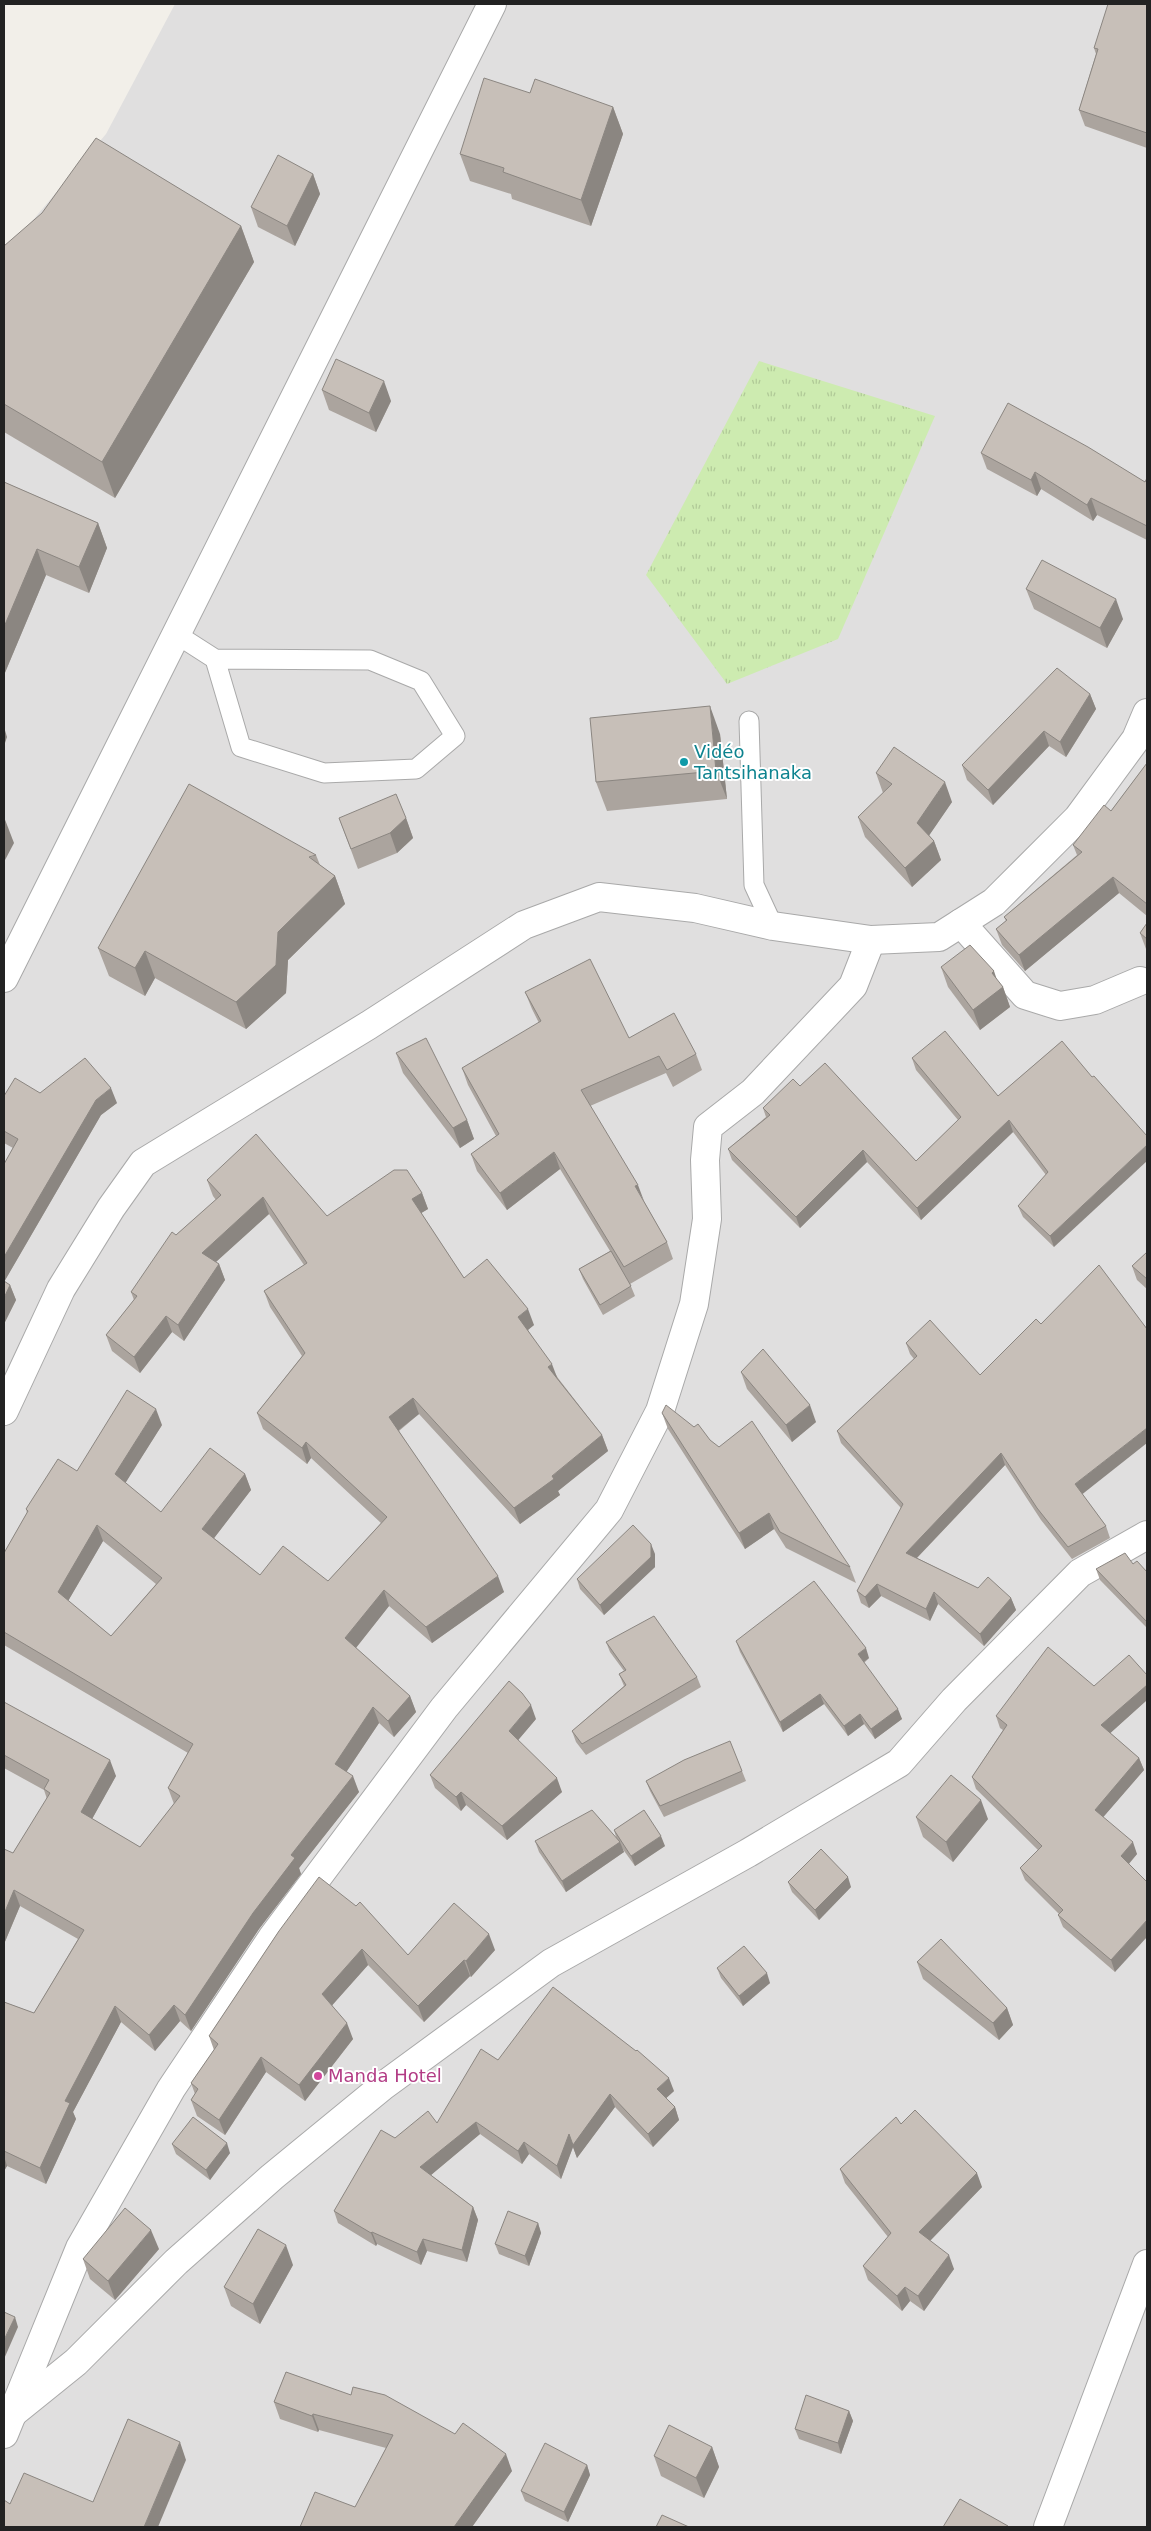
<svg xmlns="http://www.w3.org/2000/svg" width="1151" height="2531" viewBox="0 0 1151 2531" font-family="'DejaVu Sans',sans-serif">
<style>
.residential{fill:#e0dfdf}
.grass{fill:url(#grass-tufts)}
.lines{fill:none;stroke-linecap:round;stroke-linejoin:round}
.lane-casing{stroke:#a9a9a9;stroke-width:21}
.street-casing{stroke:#a9a9a9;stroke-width:30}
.lane{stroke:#fff;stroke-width:19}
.street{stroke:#fff;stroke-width:28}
.wall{fill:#aba49e;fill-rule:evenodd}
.shaded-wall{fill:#8b8681}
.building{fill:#c7bfb8;stroke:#8b8681;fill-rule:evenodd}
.culture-dot{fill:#0f9aa8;stroke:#fff;stroke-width:2}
.hotel-dot{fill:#d1479c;stroke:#fff;stroke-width:2}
.labels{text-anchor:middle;stroke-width:4;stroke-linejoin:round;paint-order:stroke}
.culture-label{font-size:18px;fill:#0d838f;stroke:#fff;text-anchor:start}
.hotel-label{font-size:18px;fill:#b23c85;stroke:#fff;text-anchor:start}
</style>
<defs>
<pattern id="grass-tufts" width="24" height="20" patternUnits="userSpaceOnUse" patternTransform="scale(1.25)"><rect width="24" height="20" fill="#cdebb0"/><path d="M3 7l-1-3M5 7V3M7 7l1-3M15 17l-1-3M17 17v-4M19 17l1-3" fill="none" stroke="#b0c997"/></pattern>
</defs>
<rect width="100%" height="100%" fill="#f2efe9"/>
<polygon class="residential" points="175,4 1147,4 1147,2527 4,2527 4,254 106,134"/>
<polygon class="grass" points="759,361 935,416 838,639 727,684 646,575"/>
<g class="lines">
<defs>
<g id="lane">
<polyline points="176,634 215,659 370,660 421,681 455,736 416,769 324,773 241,747 215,659"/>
<polyline points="749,721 754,885 773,926"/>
</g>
<g id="street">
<polyline points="961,923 1025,995 1060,1006 1095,1000 1140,981"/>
<polyline points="4,978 492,4"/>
<polyline points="4,1411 61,1289 111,1208 143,1163 369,1025 524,925 599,897 695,908 773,926 871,940 939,937 994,902 1078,818 1136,739 1147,713"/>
<polyline points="14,2412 76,2362 176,2262 272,2177 383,2086 551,1963 748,1853 899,1763 954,1700 1080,1573 1147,1535"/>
<polyline points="4,2434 80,2248 171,2089 272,1938 444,1708 609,1510 660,1411 694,1304 707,1219 705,1160 708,1127 753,1092 853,986 871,940"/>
<polyline points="1048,2527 1147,2264"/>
</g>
</defs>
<use href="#lane" class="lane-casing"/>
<use href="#street" class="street-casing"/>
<use href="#lane" class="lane"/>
<use href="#street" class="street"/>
</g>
<g class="wall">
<polygon points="1147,4 1147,148 1085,126 1079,110 1096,54 1094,48"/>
<polygon points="530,93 613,107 623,134 591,226 512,199 511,194 470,181 460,154"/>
<polygon points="313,174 320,194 295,246 258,227 251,207"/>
<polygon points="241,226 254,262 115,498 4,432 4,246"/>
<polygon points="322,390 391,401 376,432 329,410"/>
<polygon points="981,453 1145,482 1147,478 1147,540 1097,515 1093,521 1041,489 1037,496 987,469"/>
<polygon points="4,482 98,523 107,548 89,593 46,575 4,675"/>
<polygon points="1026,589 1123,619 1107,648 1034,609"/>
<polygon points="1090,694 1096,709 1066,757 1049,746 993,805 967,780 962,765"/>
<polygon points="720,734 727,799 607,811 596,782"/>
<polygon points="1147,763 1147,916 1119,893 1025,971 1002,945 996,929 1006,921 1004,917 1077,855 1073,845 1111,811"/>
<polygon points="876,773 952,802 929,835 934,841 941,860 912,887 865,837 858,817 883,793"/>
<polygon points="339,818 406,818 413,838 397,853 358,869"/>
<polygon points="316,855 320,865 335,876 345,904 288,960 286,993 246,1029 155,978 145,996 109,976 98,948"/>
<polygon points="1147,923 1147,950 1146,949 1140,933"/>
<polygon points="941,967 996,979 1003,987 1010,1007 980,1030 948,987"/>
<polygon points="525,992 629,1038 696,1054 702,1070 673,1087 666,1073 590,1106 667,1242 673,1259 630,1284 635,1296 603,1315 583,1279 579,1269 610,1251 560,1169 507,1210 477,1171 471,1154 496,1136 468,1085 462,1068 539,1023 532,1009"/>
<polygon points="1062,1041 1054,1247 1023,1217 1018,1206 1046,1175 1013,1132 921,1220 867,1162 800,1228 732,1160 728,1149 766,1117 763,1108 800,1086 916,1161 958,1120 916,1070 912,1058 998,1096"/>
<polygon points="396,1053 467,1120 474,1139 460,1148 403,1073"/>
<polygon points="40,1093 117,1103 101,1115 4,1282 10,1285 16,1300 4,1324 4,1164 13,1148 4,1143 4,1096"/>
<path d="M207,1180L327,1216L422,1193L428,1209L421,1213L464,1278L534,1325L528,1330L558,1378L602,1435L608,1451L558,1491L560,1495L520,1524L419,1414L399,1431L504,1592L432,1643L389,1606L356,1648L410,1696L416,1712L394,1737L379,1723L346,1772L359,1792L299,1868L301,1874L259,1929L191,2031L180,2021L155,2051L121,2022L73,2112L76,2119L46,2184L7,2166L4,2171V2002L34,2013L78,1939L20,1906L4,1944L13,1853L47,1799L44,1790L4,1768V1702L116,1776L92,1819L140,1847L174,1804L168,1788L188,1753L4,1645V1553L27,1513L26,1509L77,1471L162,1425L125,1483L161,1512L245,1474L251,1490L214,1538L260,1575L328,1581L381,1523L311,1458L307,1464L263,1429L257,1413L302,1356L270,1307L264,1291L304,1265L269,1214L216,1262L219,1264L225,1280L184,1341L172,1332L140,1373L112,1351L106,1335L134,1300L131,1292L176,1235L216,1200L213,1196ZM103,1541L156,1584L111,1636L68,1601Z"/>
<polygon points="1147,1252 1147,1289 1137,1280 1132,1266"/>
<polygon points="906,1343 1082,1494 1106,1526 1110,1538 1072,1559 1041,1520 1005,1465 917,1558 978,1588 1011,1598 1016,1610 984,1646 938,1604 930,1621 881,1596 869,1608 861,1603 857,1591 901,1508 841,1443 837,1431 914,1359 910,1354"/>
<polygon points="741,1372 816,1422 792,1442 747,1389"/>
<polygon points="662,1413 710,1440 850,1567 856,1583 786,1548 774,1529 745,1549 668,1429"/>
<polygon points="655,1554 655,1567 604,1615 580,1589 577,1579"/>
<polygon points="1133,1564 1147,1572 1147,1628 1100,1580 1096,1569"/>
<polygon points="736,1641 869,1658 864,1663 902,1719 875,1739 864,1724 848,1736 824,1704 783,1732 740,1652"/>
<polygon points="606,1642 697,1677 701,1687 586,1755 576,1742 572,1731 624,1686 619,1674 624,1671 610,1652"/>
<polygon points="1147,1675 1147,1700 1110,1733 1139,1758 1144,1770 1103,1817 1137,1854 1129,1864 1115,1972 1063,1927 1058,1915 1059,1914 1025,1880 1020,1868 1038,1850 976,1789 972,1777 1003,1730 1000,1728 996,1716 1094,1686"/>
<polygon points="536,1719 518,1740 562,1792 507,1840 466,1805 461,1811 435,1788 430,1775"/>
<polygon points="742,1771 746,1781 664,1817 650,1791 646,1781"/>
<polygon points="916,1817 988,1819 953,1862 923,1837"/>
<polygon points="614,1830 665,1846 635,1866 622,1848 624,1852 566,1892 539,1852 535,1841 616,1837"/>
<polygon points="788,1882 851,1887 819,1920 792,1892"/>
<polygon points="279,1931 408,1955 495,1950 471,1977 470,1976 424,2022 368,1965 332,2005 353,2039 305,2101 266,2072 225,2135 197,2116 191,2100 195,2094 191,2083 214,2050 209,2036"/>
<polygon points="917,1962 1007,2008 1013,2025 999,2040 923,1979"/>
<polygon points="717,1968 770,1983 743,2006 721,1978"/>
<polygon points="498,2060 674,2091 666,2098 675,2107 679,2120 653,2147 615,2107 577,2158 573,2147 561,2179 529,2154 522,2164 480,2134 431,2175 473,2207 478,2220 467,2262 427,2251 421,2265 377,2244 376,2246 338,2223 334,2211 395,2138 437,2123"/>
<polygon points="901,2124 982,2187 930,2241 954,2269 924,2311 910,2301 902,2311 868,2280 863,2266 888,2237 845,2183 840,2169"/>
<polygon points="172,2144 230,2153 210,2180 176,2154"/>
<polygon points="538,2223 541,2233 529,2266 499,2254 495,2244"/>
<polygon points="159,2249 115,2300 90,2279 83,2259"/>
<polygon points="293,2265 260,2324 231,2306 224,2287"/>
<polygon points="286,2372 512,2471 472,2527 300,2527 355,2507 386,2448 319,2430 318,2432 280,2419 274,2402"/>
<polygon points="849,2411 853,2421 841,2454 799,2439 795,2429"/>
<polygon points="712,2447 719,2467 704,2498 661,2476 654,2456"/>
<polygon points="587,2465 590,2475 568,2522 525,2501 521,2491"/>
</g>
<g class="shaded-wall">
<polygon points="613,107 623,134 591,226 581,200"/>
<polygon points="313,174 320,194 295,246 287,226"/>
<polygon points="241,226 254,262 115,498 102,462"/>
<polygon points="384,381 391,401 376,432 369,413"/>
<polygon points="1035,472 1041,489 1037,496 1031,480"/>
<polygon points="1091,498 1097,515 1093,521 1087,505"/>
<polygon points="98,523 107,548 89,593 79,567"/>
<polygon points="37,549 46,575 4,675 4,627"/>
<polygon points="1116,599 1123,619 1107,648 1100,628"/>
<polygon points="1090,694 1096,709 1066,757 1060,742"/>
<polygon points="710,706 720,734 727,799 716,771"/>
<polygon points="4,727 7,737 4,746"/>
<polygon points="1044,731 1049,746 993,805 988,790"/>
<polygon points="945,782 952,802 924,843 917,823"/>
<polygon points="4,817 14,843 4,862"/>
<polygon points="406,818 413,838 397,853 390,833"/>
<polygon points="934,841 941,860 912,887 905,868"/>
<polygon points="335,876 345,904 288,960 286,993 246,1029 236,1002 278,932"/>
<polygon points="1113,877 1119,893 1025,971 1019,955"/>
<polygon points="145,951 155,978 145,996 135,968"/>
<polygon points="994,971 1000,989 1003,987 1010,1007 980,1030 973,1010 992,973"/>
<polygon points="111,1088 117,1103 101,1115 4,1282 4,1257 96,1100"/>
<polygon points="467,1120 474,1139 460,1148 453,1128"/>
<polygon points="1009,1120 1013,1132 921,1220 917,1208"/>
<polygon points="1147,1145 1147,1161 1054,1247 1050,1236"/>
<polygon points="863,1150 867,1162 800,1228 796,1217"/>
<polygon points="554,1152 560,1169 507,1210 500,1193"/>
<polygon points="638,1185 644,1201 635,1186"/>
<polygon points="422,1193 428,1209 418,1215 412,1199"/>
<polygon points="263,1197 269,1214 208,1269 202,1253"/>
<polygon points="219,1264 225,1280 184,1341 178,1325"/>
<polygon points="10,1285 16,1300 4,1324 4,1298"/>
<polygon points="528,1309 534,1325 524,1333 518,1317"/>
<polygon points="166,1316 172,1332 140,1373 134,1357"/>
<polygon points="552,1364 558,1380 548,1367"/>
<polygon points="413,1398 419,1414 395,1433 389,1417"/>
<polygon points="810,1405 816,1422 792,1442 786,1425"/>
<polygon points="156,1409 162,1425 121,1490 115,1474"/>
<polygon points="1147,1428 1147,1443 1080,1496 1075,1484"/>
<polygon points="602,1435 608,1451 558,1491 560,1495 520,1524 514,1508"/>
<polygon points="306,1442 311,1458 307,1464 302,1448"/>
<polygon points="1001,1453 1005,1465 910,1565 906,1553"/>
<polygon points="245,1474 251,1490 208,1546 202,1529"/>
<polygon points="769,1513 774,1529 745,1549 739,1533"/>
<polygon points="97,1525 103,1541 64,1608 58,1592"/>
<polygon points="651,1544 655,1554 655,1567 604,1615 600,1605"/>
<polygon points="498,1576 504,1592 432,1643 426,1627"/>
<polygon points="877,1584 881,1596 869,1608 865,1597"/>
<polygon points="384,1590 389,1606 351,1654 345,1638"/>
<polygon points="934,1592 938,1604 930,1621 926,1609"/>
<polygon points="1011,1598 1016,1610 984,1646 980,1634"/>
<polygon points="866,1648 869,1658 861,1664 858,1654"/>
<polygon points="1147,1685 1147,1700 1106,1737 1101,1725"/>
<polygon points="820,1694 824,1704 783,1732 780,1722"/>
<polygon points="410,1696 416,1712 394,1737 388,1721"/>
<polygon points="531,1705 536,1719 514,1745 509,1731"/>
<polygon points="373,1707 379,1723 341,1780 335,1764"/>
<polygon points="898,1709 902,1719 875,1739 871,1729"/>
<polygon points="860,1714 864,1724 848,1736 844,1726"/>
<polygon points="1139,1758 1144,1770 1099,1822 1095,1810"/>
<polygon points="110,1760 116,1776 87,1828 81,1812"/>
<polygon points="353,1776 359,1792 299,1868 301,1874 259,1929 191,2031 185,2015 291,1855"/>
<polygon points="557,1778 562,1792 507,1840 502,1826"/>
<polygon points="461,1792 466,1805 461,1811 456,1797"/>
<polygon points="981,1800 988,1819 953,1862 946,1842"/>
<polygon points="661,1836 665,1846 635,1866 631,1856"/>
<polygon points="620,1842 624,1852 566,1892 562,1881"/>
<polygon points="1133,1842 1137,1854 1125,1868 1121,1856"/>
<polygon points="848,1877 851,1887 819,1920 815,1910"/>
<polygon points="14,1890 20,1906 4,1944 4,1914"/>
<polygon points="1147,1920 1147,1937 1115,1972 1111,1960"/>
<polygon points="489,1934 495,1950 471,1977 466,1961"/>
<polygon points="362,1949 368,1965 328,2010 322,1994"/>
<polygon points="464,1960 470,1976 424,2022 418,2006"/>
<polygon points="767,1973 770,1983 743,2006 739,1996"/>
<polygon points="174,2005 180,2021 155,2051 149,2035"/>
<polygon points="115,2006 121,2022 73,2112 76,2119 46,2184 40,2168 65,2101"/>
<polygon points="1007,2008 1013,2025 999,2040 993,2023"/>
<polygon points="347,2023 353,2039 305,2101 299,2085"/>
<polygon points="261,2057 266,2072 225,2135 219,2120"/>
<polygon points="669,2078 674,2091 662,2102 657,2089"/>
<polygon points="610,2094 615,2107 577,2158 573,2147 561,2179 557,2166 569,2134"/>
<polygon points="675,2107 679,2120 653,2147 648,2134"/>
<polygon points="476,2122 480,2134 425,2180 420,2167"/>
<polygon points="524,2142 529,2154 522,2164 518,2151"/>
<polygon points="227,2143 230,2153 210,2180 206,2170"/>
<polygon points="4,2156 7,2166 4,2171"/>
<polygon points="977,2173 982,2187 924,2247 919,2232"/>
<polygon points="473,2207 478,2220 467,2262 462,2250"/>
<polygon points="538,2223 541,2233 529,2266 525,2256"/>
<polygon points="151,2230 159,2249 115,2300 108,2281"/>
<polygon points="372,2232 377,2244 376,2246 371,2233"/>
<polygon points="423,2239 427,2251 421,2265 417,2252"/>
<polygon points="286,2245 293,2265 260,2324 253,2304"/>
<polygon points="949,2255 954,2269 924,2311 918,2296"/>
<polygon points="905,2287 910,2301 902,2311 897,2296"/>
<polygon points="15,2317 18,2327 4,2359 4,2340"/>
<polygon points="849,2411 853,2421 841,2454 838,2443"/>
<polygon points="313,2414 319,2430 318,2432 312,2416"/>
<polygon points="180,2442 186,2460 158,2527 144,2527"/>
<polygon points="712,2447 719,2467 704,2498 696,2478"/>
<polygon points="506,2454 512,2471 472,2527 454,2527"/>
<polygon points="587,2465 590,2475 568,2522 564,2512"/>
</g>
<g class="building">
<polygon points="1108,4 1147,4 1147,133 1079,110 1098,49 1094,48"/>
<polygon points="484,78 530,93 535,79 613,107 581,200 503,172 504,168 460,154"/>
<polygon points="96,138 241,226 102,462 4,404 4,246 42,213"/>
<polygon points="278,155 313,174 287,226 251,207"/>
<polygon points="336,359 384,381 369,413 322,390"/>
<polygon points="1008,403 1088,447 1145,482 1147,478 1147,526 1091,498 1087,505 1035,472 1031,480 981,453"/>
<polygon points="4,482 98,523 79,567 37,549 4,627"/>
<polygon points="1042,560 1116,599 1100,628 1026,589"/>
<polygon points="1057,668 1090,694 1060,742 1044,731 988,790 962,765"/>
<polygon points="710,706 716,771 596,782 590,718"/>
<polygon points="894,747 945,782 917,823 934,841 905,868 858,817 892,784 876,773"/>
<polygon points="1147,763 1147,904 1113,877 1019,955 996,929 1007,920 1004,917 1082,852 1073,845 1104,805 1111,811"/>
<polygon points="189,784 316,855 309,857 335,876 278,932 276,965 236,1002 145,951 135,968 98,948"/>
<polygon points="396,794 406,818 390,833 351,849 339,818"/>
<polygon points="1147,923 1147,939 1140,933"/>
<polygon points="970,945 994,971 992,973 1003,987 973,1010 941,967"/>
<polygon points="590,959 629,1038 674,1013 696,1054 667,1070 659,1056 581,1090 638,1185 635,1186 667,1242 624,1267 554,1152 500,1193 471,1154 499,1134 462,1068 541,1021 525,992"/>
<polygon points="945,1031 998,1096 1062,1041 1092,1077 1094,1076 1147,1136 1147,1145 1050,1236 1018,1206 1048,1172 1009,1120 917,1208 863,1150 796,1217 728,1149 770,1115 763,1108 793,1079 800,1086 825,1063 916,1161 961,1117 912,1058"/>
<polygon points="426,1038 467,1120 453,1128 396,1053"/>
<polygon points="85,1058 111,1088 96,1100 4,1257 4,1164 18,1139 4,1131 4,1096 15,1078 40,1093"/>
<path d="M256,1134L327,1216L394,1170H407L422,1193L412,1199L464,1278L487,1259L528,1309L518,1317L552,1364L548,1367L602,1435L552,1476L554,1479L514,1508L413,1398L389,1417L498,1576L426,1627L384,1590L345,1638L410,1696L388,1721L373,1707L335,1764L353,1776L291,1855L295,1858L253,1913L185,2015L174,2005L149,2035L115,2006L65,2101L70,2103L40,2168L4,2151V2002L34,2013L84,1930L14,1890L4,1914V1849L13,1853L50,1793L44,1789L49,1780L4,1755V1702L110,1760L81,1812L140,1847L180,1796L168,1788L193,1744L4,1632V1553L28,1511L26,1509L58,1459L77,1471L127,1390L156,1409L115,1474L161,1512L210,1448L245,1474L202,1529L260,1575L283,1546L328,1581L387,1517L306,1442L302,1448L257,1413L305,1353L264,1291L307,1263L263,1197L202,1253L219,1264L178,1325L166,1316L134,1357L106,1335L137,1296L131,1292L172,1232L176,1235L221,1195L207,1180ZM97,1525L162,1578L111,1636L58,1592Z"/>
<polygon points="611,1251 631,1286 600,1305 579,1269"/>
<polygon points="1147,1252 1147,1279 1132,1266"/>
<polygon points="1099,1265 1147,1329 1147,1428 1075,1484 1106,1526 1068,1547 1037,1508 1001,1453 906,1553 978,1588 988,1577 1011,1598 980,1634 934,1592 926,1609 877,1584 865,1597 857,1591 903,1504 837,1431 917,1356 906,1343 930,1320 980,1375 1036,1319 1041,1324"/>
<polygon points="4,1281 10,1285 4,1298"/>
<polygon points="763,1349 810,1405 786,1425 741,1372"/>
<polygon points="666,1405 694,1427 698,1424 710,1440 719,1447 752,1421 850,1567 780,1532 769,1513 739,1533 662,1413"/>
<polygon points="633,1525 651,1544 651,1557 600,1605 577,1579"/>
<polygon points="1125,1553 1133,1564 1137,1561 1147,1572 1147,1622 1096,1569"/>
<polygon points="814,1581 866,1648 858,1654 898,1709 871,1729 860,1714 844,1726 820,1694 780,1722 736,1641"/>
<polygon points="654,1616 697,1677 582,1744 572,1731 626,1685 619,1674 626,1670 606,1642"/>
<polygon points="1048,1647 1094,1686 1129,1655 1147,1675 1147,1685 1101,1725 1139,1758 1095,1810 1133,1842 1121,1856 1147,1882 1147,1920 1111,1960 1058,1915 1063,1910 1020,1868 1042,1846 972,1777 1007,1725 996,1716"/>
<polygon points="509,1681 522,1693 531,1705 509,1731 557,1778 502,1826 461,1792 456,1797 430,1775"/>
<polygon points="730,1741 742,1771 660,1806 646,1781 684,1760"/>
<polygon points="951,1775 981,1800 946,1842 916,1817"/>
<polygon points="592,1810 620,1842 562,1881 535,1841"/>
<polygon points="644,1810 661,1836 631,1856 614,1830"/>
<polygon points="821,1849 848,1877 815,1910 788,1882"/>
<polygon points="319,1877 356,1906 360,1902 408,1955 454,1903 489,1934 466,1961 464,1960 418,2006 362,1949 322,1994 347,2023 299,2085 261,2057 219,2120 191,2100 198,2089 191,2083 218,2044 209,2036 279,1931"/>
<polygon points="941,1939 1007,2008 993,2023 917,1962"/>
<polygon points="744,1946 767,1973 739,1996 717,1968"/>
<polygon points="553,1987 636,2051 637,2050 669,2078 657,2089 675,2107 648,2134 610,2094 573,2145 569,2134 557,2166 524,2142 518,2151 476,2122 420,2167 473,2207 462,2250 423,2239 417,2252 372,2232 371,2233 334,2211 381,2130 395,2138 428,2111 437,2123 481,2049 498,2060"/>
<polygon points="915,2110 977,2173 919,2232 949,2255 918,2296 905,2287 897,2296 863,2266 891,2233 840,2169 896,2117 901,2124"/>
<polygon points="193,2117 227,2143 206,2170 172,2144"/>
<polygon points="125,2208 151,2230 108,2281 83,2259"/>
<polygon points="508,2211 538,2223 525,2256 495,2244"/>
<polygon points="258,2229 286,2245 253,2304 224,2287"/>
<polygon points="4,2312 15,2317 4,2340"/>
<polygon points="286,2372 351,2395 353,2387 385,2395 455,2434 463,2423 506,2454 454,2527 300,2527 315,2492 355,2507 393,2435 313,2414 312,2416 274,2402"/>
<polygon points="806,2395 849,2411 838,2443 795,2429"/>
<polygon points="128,2419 180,2442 144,2527 4,2527 4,2500 10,2504 24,2473 93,2502"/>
<polygon points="669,2425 712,2447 696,2478 654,2456"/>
<polygon points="545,2443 587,2465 564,2512 521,2491"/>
<polygon points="960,2499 1008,2526 1007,2527 943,2527"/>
<polygon points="662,2515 689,2527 656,2527"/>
</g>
<circle class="culture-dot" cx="684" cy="762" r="5"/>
<circle class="hotel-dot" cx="318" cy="2076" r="5"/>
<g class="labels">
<g class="culture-label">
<text x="694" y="758">Vidéo<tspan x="694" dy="21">Tantsihanaka</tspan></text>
</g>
<g class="hotel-label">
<text x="328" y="2082">Manda Hotel</text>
</g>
</g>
<rect width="1151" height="2531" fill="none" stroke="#222222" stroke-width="10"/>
</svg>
